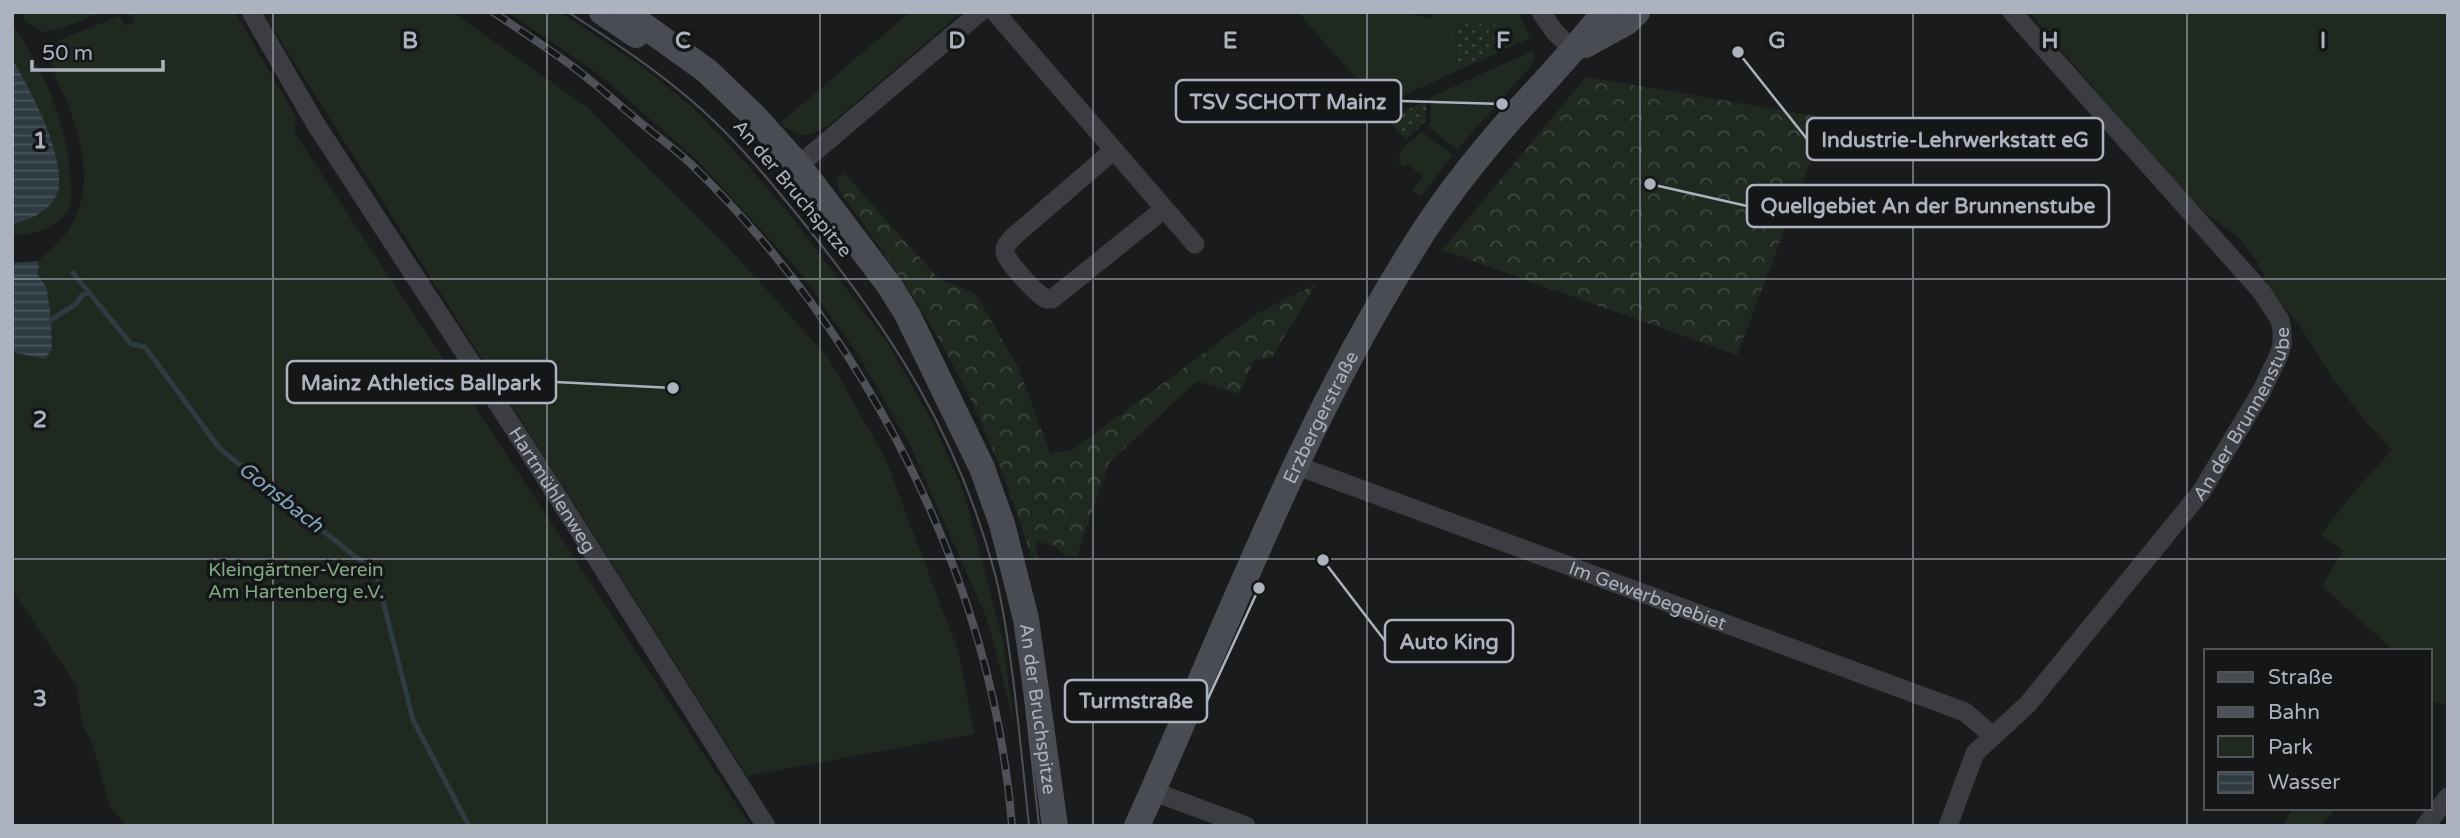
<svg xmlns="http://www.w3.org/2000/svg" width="2460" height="838" viewBox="0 0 2460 838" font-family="'Varela Round',sans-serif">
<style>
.green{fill:#202920;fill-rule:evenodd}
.forest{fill:url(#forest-crowns)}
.park{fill:url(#park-dots)}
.water{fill:url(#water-rules)}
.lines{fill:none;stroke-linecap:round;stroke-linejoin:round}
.stream{stroke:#2f3b43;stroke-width:5}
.minor{stroke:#3b3d43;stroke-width:19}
.secondary{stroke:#494c53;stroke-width:26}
.tram{stroke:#4e5158;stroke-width:2}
.rail-casing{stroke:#4e5158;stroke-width:8}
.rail{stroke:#151618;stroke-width:5;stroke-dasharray:16;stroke-linecap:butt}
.grid{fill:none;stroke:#acb3be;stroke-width:2;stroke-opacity:0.55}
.labels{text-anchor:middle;stroke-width:7;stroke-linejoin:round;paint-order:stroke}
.street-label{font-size:19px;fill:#acb3be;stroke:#151618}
.park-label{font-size:19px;fill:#82aa82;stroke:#151618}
.water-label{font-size:21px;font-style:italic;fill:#81a3bb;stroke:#151618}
.grid-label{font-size:23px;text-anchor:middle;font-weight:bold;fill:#acb3be;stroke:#151618;stroke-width:7;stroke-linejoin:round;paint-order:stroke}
.leader{fill:none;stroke:#acb3be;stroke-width:2.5}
.callout-dot{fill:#acb3be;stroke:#151618;stroke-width:2.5}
.callout{fill:#151618;stroke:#acb3be;stroke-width:2.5}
.callout-label{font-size:21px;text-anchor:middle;font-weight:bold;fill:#acb3be}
</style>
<defs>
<pattern id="forest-crowns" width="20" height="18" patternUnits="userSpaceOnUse" patternTransform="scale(1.75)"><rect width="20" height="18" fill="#202920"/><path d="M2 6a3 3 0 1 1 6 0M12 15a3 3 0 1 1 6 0" fill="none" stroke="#3e463f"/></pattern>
<pattern id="park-dots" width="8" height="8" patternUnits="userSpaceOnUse" patternTransform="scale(1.75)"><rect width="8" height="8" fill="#202920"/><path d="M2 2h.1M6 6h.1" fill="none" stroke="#3e463f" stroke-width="1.8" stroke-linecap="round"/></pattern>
<pattern id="water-rules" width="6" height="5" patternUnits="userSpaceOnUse" patternTransform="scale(1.75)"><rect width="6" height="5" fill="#2f3b43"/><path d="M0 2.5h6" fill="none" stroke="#4a555c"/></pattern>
</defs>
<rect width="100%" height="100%" fill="#1a1b1d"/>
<g class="green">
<polygon points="21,12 102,12 60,29 42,32 25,21"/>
<path d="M128,12H235L296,117L294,132L751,826H127L110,807L92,743L82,724L76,685L12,590V352L45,359L52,349L51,320L47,289L37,273L39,267L37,261C97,218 91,163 66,100C60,85 48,65 50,49L59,40L119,16L126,26L135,22Z"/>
<polygon points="273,12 452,12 587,107 725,244 827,356 885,458 959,653 974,734 747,776 285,48 268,19"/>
<polygon points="508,12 559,12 640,65 691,106 726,141 787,211 887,342 933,423 964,492 1003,641 1014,723 987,619 910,445 859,356 799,271 698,161 601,76"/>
<path d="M910,12H962L829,125C807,138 800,139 780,123Z"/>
<path d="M1298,12H1401L1433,19L1428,12H1518L1530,38L1380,106ZM1455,24L1509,45L1457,68Z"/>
<polygon points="2029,12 2448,12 2448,706 2430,700 2430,651 2394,651 2322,586 2343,551 2321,535 2351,495 2392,450 2366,422 2333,379 2298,323 2275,298 2258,263 2238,237 2206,214 2170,177"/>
<path d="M12,24C43,69 65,118 70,173C71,184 74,199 68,210C55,230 34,235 12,235Z"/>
<polygon points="1534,50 1534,59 1528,69 1457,150 1428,126 1430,123 1431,97"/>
<polygon points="1422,132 1453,155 1421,196 1412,190 1423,176 1408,165 1404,168 1398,161 1403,147"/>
<polygon points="2294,808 2336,808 2320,826 2282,826"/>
</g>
<g class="forest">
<polygon points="1586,77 1827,118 1737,355 1442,250"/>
<path d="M843,172L939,279L975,293L1018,367L1050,453L1071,451L1258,313L1316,284L1272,357L1254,360L1239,394L1197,381L1109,463L1077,556L1071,555L1065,556L1055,546L1035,541L1038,560L1031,556C1007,478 976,402 934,331C905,282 872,236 839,190L837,179Z"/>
</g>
<g class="park">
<polygon points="1455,24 1501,25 1510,45 1457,68"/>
<polygon points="1426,101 1426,121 1405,140 1388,119"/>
</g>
<g class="water">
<path d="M12,59C31,91 61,147 59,185C57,207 32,221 12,223Z"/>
<polygon points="37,261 39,267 37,273 47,289 51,320 52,349 45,359 12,352 12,263"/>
</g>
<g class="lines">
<g class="stream">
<polyline points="73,273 131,344 145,347 220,449 376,573 413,720 469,826"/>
<polyline points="51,320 76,304 82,295 89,293"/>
</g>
<g class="minor">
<path id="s1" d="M251,12L315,123L533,458L766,826"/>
<polyline points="995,12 1195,244"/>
<polyline points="1541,12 1554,31 1574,51"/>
<path d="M1114,150L1013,237C1009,242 1004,246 1005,252C1006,261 1034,291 1042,296C1047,300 1046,299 1052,299L1164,209"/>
<polyline points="786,176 980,12"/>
<path id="s2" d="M1295,465L1965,712L1993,736"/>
<polyline points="1152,791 1246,826"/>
<path id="s3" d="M1948,826L1975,753L2028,704L2201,492L2260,394L2278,357L2282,345V331L2280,320L2261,291L2012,12"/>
<polyline points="2425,826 2448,797"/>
</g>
<g class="secondary">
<polyline points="602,12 636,35"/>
<path id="s4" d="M625,12L707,71L755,117L799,166L889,285L907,314L982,468L1002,524L1026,619L1055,826"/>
<polyline points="1585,45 1627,22 1637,12"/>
<path id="s5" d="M1137,826C1225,632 1298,431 1412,250C1441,202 1477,157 1514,115C1545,81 1576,49 1604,12"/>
</g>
<g class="tram">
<path d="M568,12C614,42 660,72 701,109C740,144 774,186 807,227C895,337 958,436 995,574C1004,608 1008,643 1013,678C1019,727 1024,776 1029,826"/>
<polyline points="1025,697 1039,826"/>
</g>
<defs>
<path id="rail" d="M493,12C520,30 546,47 572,66C596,84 618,104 641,123C659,138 678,151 694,167C868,338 993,581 1012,826"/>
</defs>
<use href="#rail" class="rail-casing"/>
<use href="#rail" class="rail"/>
</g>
<path class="grid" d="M273,12V826M547,12V826M820,12V826M1093,12V826M1367,12V826M1640,12V826M1913,12V826M2187,12V826M12,279H2448M12,559H2448"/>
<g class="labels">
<g class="street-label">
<text transform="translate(793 188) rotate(50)" y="7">An der Bruchspitze</text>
<text dy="7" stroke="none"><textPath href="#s3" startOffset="513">An der Brunnenstube</textPath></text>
<text dy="7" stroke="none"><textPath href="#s5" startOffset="448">Erzbergerstraße</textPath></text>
<text dy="7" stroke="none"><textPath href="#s1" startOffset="565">Hartmühlenweg</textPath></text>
<text dy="7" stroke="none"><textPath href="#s2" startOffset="376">Im Gewerbegebiet</textPath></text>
<text dy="7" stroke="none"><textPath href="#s4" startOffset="836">An der Bruchspitze</textPath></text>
</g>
<g class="park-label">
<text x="296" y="576">Kleingärtner-Verein<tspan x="296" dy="22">Am Hartenberg e.V.</tspan></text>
</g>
<g class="water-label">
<text transform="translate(281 497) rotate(38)" y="7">Gonsbach</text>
</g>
</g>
<g class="grid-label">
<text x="410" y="48">B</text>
<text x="683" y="48">C</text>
<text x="957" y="48">D</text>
<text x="1230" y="48">E</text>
<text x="1503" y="48">F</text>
<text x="1777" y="48">G</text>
<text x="2050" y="48">H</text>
<text x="2323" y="48">I</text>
<text x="40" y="148">1</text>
<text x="40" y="427">2</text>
<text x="40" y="706">3</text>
</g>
<path class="leader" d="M1502 104L1401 101M1738 52L1807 139M1650 184L1747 206M673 388L556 382M1323 560L1385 641M1259 588L1207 701"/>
<g class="callout-dot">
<circle cx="1502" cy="104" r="7"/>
<circle cx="1738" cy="52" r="7"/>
<circle cx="1650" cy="184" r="7"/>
<circle cx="673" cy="388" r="7"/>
<circle cx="1323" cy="560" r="7"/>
<circle cx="1259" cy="588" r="7"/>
</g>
<g class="callout">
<rect x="1176" y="80" width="225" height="42" rx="7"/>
<rect x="1807" y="118" width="296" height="42" rx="7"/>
<rect x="1747" y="185" width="362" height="42" rx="7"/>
<rect x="287" y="361" width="269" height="42" rx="7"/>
<rect x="1385" y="620" width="128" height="42" rx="7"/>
<rect x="1065" y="680" width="142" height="42" rx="7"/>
</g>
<g class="callout-label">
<text x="1288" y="109">TSV SCHOTT Mainz</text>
<text x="1955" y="147">Industrie-Lehrwerkstatt eG</text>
<text x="1928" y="213">Quellgebiet An der Brunnenstube</text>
<text x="421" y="390">Mainz Athletics Ballpark</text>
<text x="1449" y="649">Auto King</text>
<text x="1136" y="708">Turmstraße</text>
</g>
<rect width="2460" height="838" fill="none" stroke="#acb3be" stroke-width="28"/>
<rect x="2204" y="649" width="228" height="161" fill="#151618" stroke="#51555a" stroke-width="2"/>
<rect x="2218" y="672" width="35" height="10" fill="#494c53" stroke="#51555a" stroke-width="2"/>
<text x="2268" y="684" font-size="21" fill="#acb3be">Straße</text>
<rect x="2218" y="707" width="35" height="10" fill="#4e5158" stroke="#51555a" stroke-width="2"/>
<text x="2268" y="719" font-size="21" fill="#acb3be">Bahn</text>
<rect x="2218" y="736" width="35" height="21" fill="#202920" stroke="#51555a" stroke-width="2"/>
<text x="2268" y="754" font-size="21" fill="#acb3be">Park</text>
<rect x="2218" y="772" width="35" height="21" fill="url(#water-rules)" stroke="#51555a" stroke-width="2"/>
<text x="2268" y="789" font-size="21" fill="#acb3be">Wasser</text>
<path d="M32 60v10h131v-10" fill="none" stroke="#acb3be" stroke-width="3.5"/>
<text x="42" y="60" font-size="21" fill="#acb3be" stroke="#151618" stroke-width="5" paint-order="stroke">50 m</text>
</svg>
